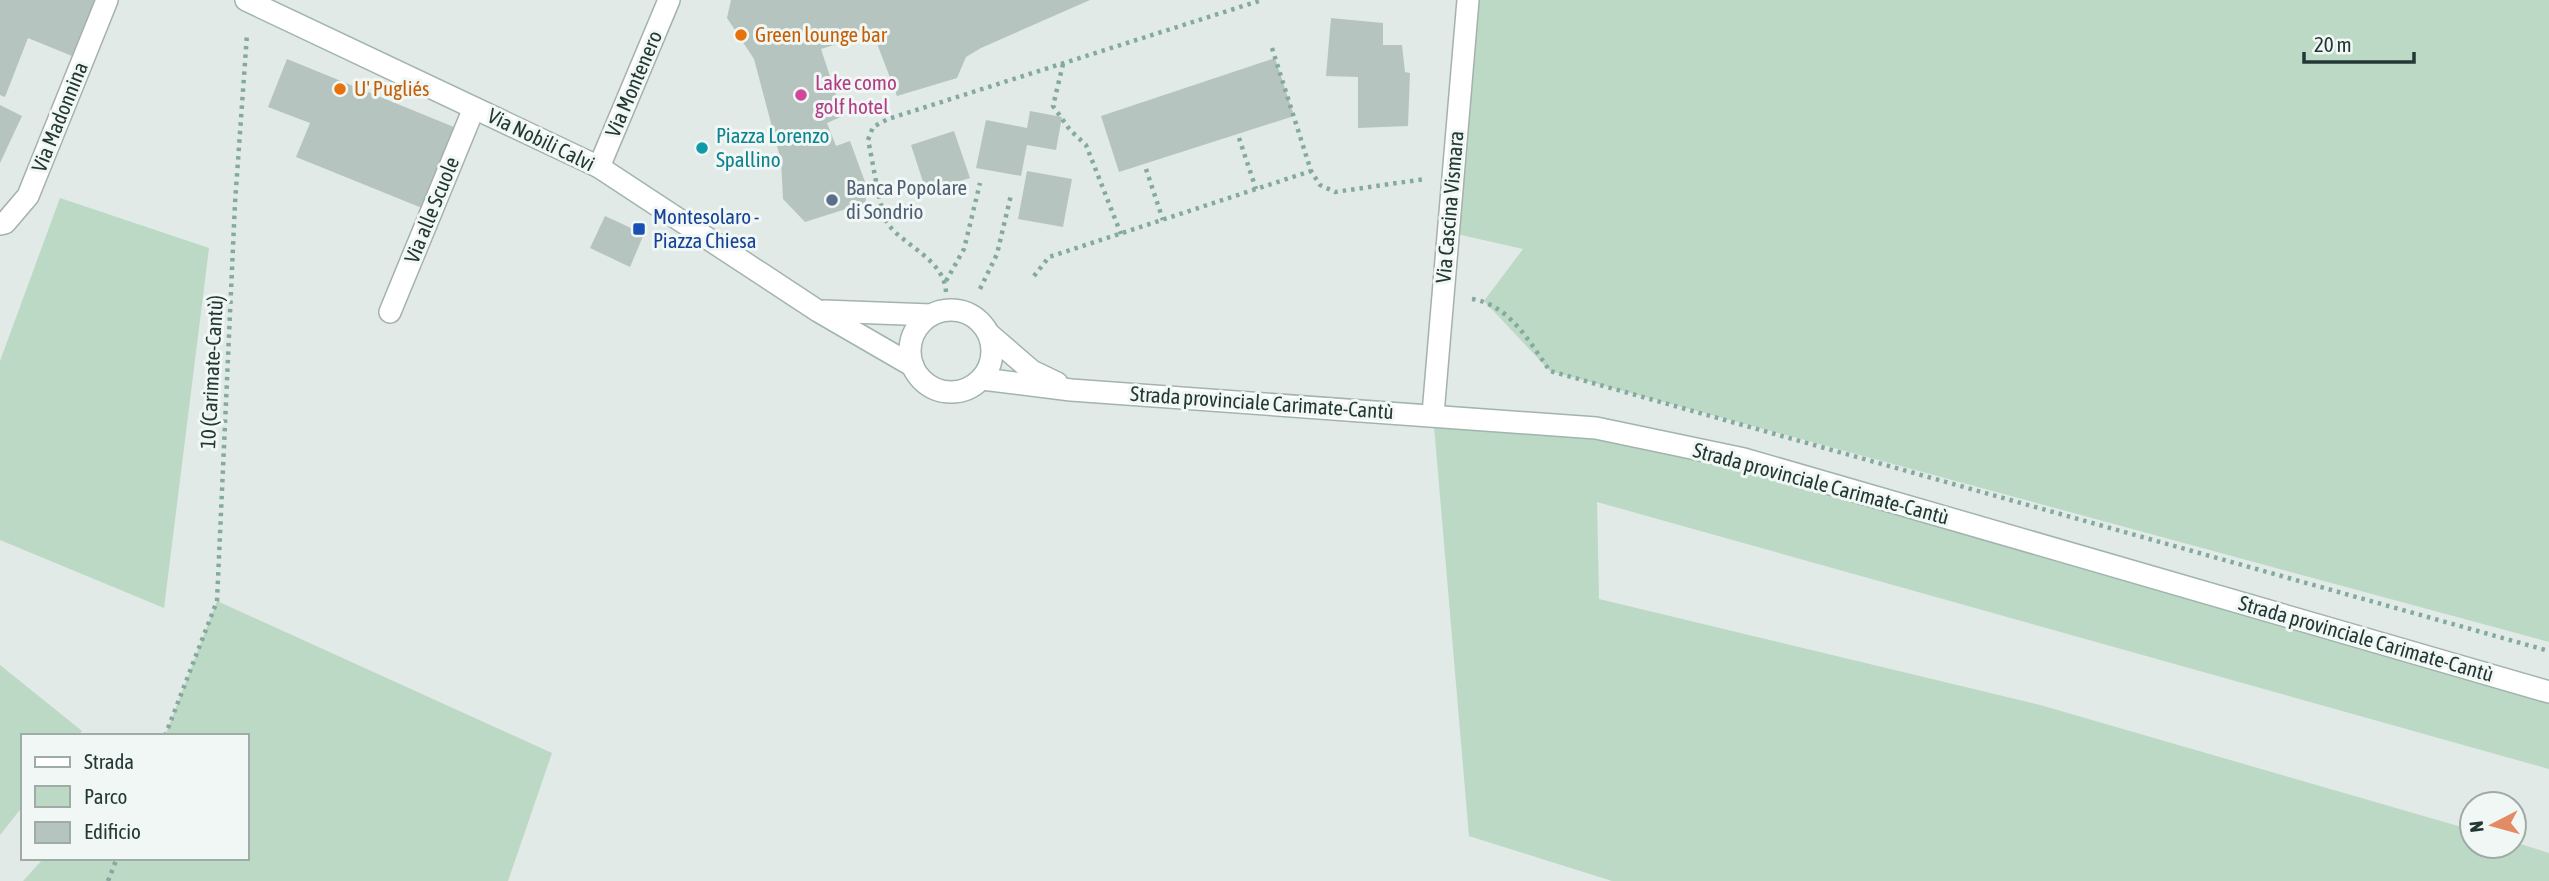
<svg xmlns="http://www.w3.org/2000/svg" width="2549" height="881" viewBox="0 0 2549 881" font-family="'Asap Condensed',sans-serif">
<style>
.green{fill:#bbd9c5}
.building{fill:#b6c4bf}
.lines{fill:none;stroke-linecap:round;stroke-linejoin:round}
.minor-casing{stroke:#a4b1ad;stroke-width:24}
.secondary-casing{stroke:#a1b4ae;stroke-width:24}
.path{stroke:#84aaa0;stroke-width:4.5;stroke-dasharray:3.5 5;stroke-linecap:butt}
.minor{stroke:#fff;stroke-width:21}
.secondary{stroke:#fff;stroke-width:21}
.food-dot{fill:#e8710a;stroke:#f1f7f4;stroke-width:2.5}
.hotel-dot{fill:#d1479c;stroke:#f1f7f4;stroke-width:2.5}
.culture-dot{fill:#0f9aa8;stroke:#f1f7f4;stroke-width:2.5}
.service-dot{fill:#5c6f8a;stroke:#f1f7f4;stroke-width:2.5}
.transit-dot{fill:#1a4fb4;stroke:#f1f7f4;stroke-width:2.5}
.labels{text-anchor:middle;stroke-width:6;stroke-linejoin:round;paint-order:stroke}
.food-label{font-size:21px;fill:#c56008;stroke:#f1f7f4;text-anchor:start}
.hotel-label{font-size:21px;fill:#b23c85;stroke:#f1f7f4;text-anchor:start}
.street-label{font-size:21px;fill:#233834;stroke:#f1f7f4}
.culture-label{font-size:21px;fill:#0d838f;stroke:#f1f7f4;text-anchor:start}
.service-label{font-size:21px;fill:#4e5e75;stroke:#f1f7f4;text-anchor:start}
.transit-label{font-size:21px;fill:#164399;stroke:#f1f7f4;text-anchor:start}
</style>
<rect width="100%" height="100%" fill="#e1eae6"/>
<g class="green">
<polygon points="1474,0 2549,0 2549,642 1550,371 1484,301 1523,249 1448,232"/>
<polygon points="60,198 209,248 164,608 0,540 0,361"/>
<polygon points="1433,414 1596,428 2549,692 2549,769 1597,502 1599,599 2040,705 2472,830 2472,846 2514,846 2514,842 2549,853 2549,881 1612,881 1469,836"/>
<polygon points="217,601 552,753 508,881 23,881 44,858 247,858 247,736 165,736"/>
<polygon points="0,665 82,731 78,736 23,736 23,806 0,835"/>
</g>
<g class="building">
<polygon points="0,0 95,0 72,56 28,38 5,97 0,95"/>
<polygon points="731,0 1090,0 981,48 966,57 957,78 897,96 873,33 821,49 843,116 827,123 836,146 850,141 868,190 865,203 805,222 783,199 781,161 754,59 727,18"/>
<polygon points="1331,18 1383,23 1383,45 1402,45 1405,72 1410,73 1408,126 1358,128 1358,77 1326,76"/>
<polygon points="1275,58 1294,116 1119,172 1101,116"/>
<polygon points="287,59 454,127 422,208 296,157 310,123 268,107"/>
<polygon points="0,105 22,116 0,163"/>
<polygon points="1030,111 1062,117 1056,150 1027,145 1021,176 976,168 986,120 1027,128"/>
<polygon points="954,131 970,178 926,191 911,145"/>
<polygon points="1027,171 1072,179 1063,227 1018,219"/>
<polygon points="605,216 644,234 630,267 590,248"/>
</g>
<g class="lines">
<defs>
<g id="minor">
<polyline points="599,167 669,0"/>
<polyline points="0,224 5,223 28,196 107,0"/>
<polyline points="390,312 474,108"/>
<polyline points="1433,414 1468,0"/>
</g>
<g id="secondary">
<polyline points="246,0 599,167 818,311 913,366"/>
<circle cx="951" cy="351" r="41"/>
<polyline points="824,311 931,315"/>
<polyline points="989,334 1032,371 1057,383"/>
<polyline points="982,379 1071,390 1596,428 1744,459 2549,692"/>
</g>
</defs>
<use href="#minor" class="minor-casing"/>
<use href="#secondary" class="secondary-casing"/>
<g class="path">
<polyline points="1272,48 1311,171 1320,185 1335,192 1425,179"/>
<polyline points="1063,64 1053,106 1070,130 1086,145 1121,234"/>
<polyline points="1239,138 1256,189"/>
<polyline points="1146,169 1163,220"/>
<polyline points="1034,276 1049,257 1311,171"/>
<polyline points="946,281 964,249 980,183"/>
<polyline points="980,289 997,254 1011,195"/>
<path d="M946,292C944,259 905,247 888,224C880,213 872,156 868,140L873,127L888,119L1262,0"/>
<path d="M1472,299C1510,305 1530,343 1550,371L2549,651"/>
<polyline points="165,736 217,601 235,203 247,34"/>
<polyline points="108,881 117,858"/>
</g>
<use href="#minor" class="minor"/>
<use href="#secondary" class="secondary"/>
</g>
<g class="food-dot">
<circle cx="741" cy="35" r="7"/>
<circle cx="340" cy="89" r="7"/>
</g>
<circle class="hotel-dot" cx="801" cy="95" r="7"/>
<circle class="culture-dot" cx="702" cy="148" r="7"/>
<circle class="service-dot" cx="832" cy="200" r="7"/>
<rect class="transit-dot" x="632" y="222" width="14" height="14" rx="3.5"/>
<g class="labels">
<g class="food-label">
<text x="755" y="42">Green lounge bar</text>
<text x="354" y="96">U' Pugliés</text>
</g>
<g class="hotel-label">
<text x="815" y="90">Lake como<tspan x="815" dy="24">golf hotel</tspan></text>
</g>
<g class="street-label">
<text transform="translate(634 84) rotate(-67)" y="7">Via Montenero</text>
<text transform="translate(60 117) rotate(-68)" y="7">Via Madonnina</text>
<text transform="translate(541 140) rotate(26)" y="7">Via Nobili Calvi</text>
<text transform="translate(1450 207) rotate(-85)" y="7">Via Cascina Vismara</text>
<text transform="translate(432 210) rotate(-68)" y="7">Via alle Scuole</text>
<text transform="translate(212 372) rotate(-87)" y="7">10 (Carimate-Cantù)</text>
<text transform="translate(1262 403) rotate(4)" y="7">Strada provinciale Carimate-Cantù</text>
<text transform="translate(1821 484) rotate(15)" y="7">Strada provinciale Carimate-Cantù</text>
<text transform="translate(2366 639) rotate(16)" y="7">Strada provinciale Carimate-Cantù</text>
</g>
<g class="culture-label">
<text x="716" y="143">Piazza Lorenzo<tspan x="716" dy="24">Spallino</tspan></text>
</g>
<g class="service-label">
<text x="846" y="195">Banca Popolare<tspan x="846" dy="24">di Sondrio</tspan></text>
</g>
<g class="transit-label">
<text x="653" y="224">Montesolaro -<tspan x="653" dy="24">Piazza Chiesa</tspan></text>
</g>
</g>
<rect x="21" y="734" width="228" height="126" fill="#f1f7f4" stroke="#9faba7" stroke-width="2"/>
<rect x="35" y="757" width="35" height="10" fill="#ffffff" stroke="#9faba7" stroke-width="2"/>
<text x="84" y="769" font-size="21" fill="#233834">Strada</text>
<rect x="35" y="786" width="35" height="21" fill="#bbd9c5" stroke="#9faba7" stroke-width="2"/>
<text x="84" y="804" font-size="21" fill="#233834">Parco</text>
<rect x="35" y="822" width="35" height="21" fill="#b6c4bf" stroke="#9faba7" stroke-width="2"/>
<text x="84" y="839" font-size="21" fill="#233834">Edificio</text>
<g transform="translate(2493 825) rotate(264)"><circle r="33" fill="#f1f7f4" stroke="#9faba7" stroke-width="2"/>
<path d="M0-5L12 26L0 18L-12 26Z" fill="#e38b65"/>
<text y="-10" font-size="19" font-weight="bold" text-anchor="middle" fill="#233834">N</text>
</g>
<path d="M2304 52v10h110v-10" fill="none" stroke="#233834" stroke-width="3.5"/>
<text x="2314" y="52" font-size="21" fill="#233834" stroke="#f1f7f4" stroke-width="5" paint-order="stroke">20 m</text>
</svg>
